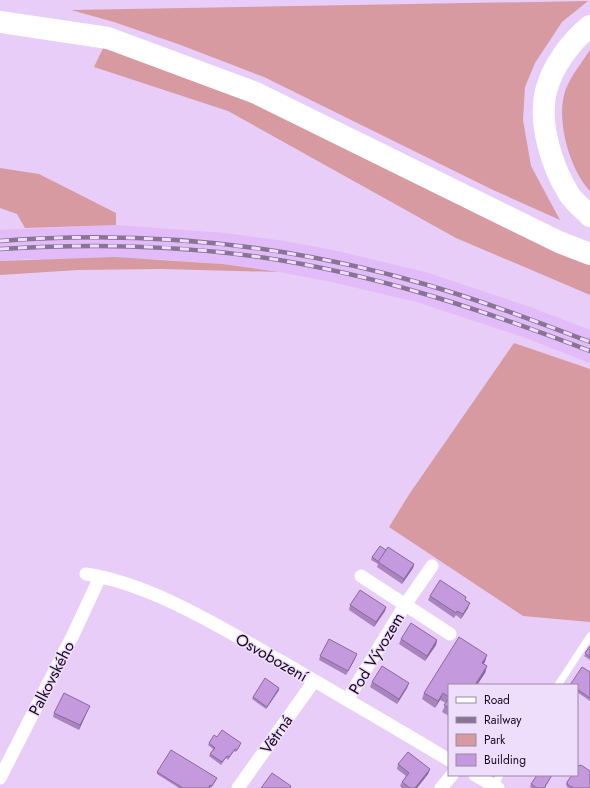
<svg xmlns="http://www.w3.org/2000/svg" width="590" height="788" viewBox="0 0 590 788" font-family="Jost,sans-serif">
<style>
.built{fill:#e2bbf9}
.green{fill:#d69aa0}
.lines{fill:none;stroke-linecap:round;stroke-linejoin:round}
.lane{stroke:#fff;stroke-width:7}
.street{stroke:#fff;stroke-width:13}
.highway{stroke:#fff;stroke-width:22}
.rail-casing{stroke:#897396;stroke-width:4.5}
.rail{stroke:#efdefb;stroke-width:3;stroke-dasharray:9;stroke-linecap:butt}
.wall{fill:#a984be}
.shaded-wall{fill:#896b9b}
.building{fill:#c499dd;stroke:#896b9b}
.labels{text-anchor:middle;stroke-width:3;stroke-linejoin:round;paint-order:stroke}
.street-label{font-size:16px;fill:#190922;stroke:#efdefb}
</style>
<rect width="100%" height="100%" fill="#e7cdf7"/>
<polygon class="built" points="116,225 225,233 284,241 333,250 425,272 533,308 590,330 590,363 523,337 417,302 327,281 279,272 221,264 157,259 27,259 0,261 0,230"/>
<g class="green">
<polygon points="588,1 562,22 535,63 525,87 523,120 531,166 560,220 491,189 264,77 178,44 114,22 71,10"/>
<polygon points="108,38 590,254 590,295 456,238 228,111 94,67"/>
<path d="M590,50V191C570,170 557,123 564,95C568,79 581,64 590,50Z"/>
<polygon points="0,168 39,174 116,213 116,225 25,228 17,214 0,208"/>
<polygon points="115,257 222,264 279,272 162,269 78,270 0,275 0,261"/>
<polygon points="514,343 590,369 590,622 523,616 389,527 410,493"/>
</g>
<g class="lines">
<g class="lane">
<polyline points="558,685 590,636"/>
<polyline points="494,786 500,775"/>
</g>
<g class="street">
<path d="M86,574C153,584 225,630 284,663C339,695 394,727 449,760"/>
<polyline points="361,576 450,634"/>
<polyline points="347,700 405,605 432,566"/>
<polyline points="475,775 498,788"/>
<polyline points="0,778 73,635 100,577"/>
<polyline points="238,788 314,681"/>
<polyline points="441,788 452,775"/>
</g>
<g class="highway">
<polyline points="0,22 108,38 256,93 559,242 590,254"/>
<path d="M590,26C571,41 552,67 546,91C538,123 552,167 569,194C574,202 583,209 590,216"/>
</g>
<defs>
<g id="rail">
<path d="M0,241C142,230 287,244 424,284C480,300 535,321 590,342"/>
<path d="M0,249C95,243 191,245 285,261C390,279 491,313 590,351"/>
</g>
</defs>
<use href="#rail" class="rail-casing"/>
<use href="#rail" class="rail"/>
</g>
<g class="wall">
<polygon points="386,550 414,564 413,568 402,584 377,567 378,564 371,560 372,557"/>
<polygon points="430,596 465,600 468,608 461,619 456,615 454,618 428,600"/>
<polygon points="350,605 386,607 385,611 374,627 349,610"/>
<polygon points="401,639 437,640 436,645 425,661 399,644"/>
<polygon points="590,646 590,660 584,656"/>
<polygon points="487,655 483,664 487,666 485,673 477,685 449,685 449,716 442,712 446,703 440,700 435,708 422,699 424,693"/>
<polygon points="320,656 355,659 346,675 319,660"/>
<polygon points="590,672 590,701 577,692 577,685"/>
<polygon points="372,682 409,683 407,688 397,704 370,687"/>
<polygon points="279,688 279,690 266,709 252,699 253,697"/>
<polygon points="88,710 79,730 53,717 54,713"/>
<polygon points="217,737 240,746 236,752 234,751 228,760 226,758 221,765 209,756 213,749 208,745 209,743"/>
<polygon points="398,764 430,769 428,774 417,788 402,788 400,786 402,782 406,776 397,769"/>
<polygon points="157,772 216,780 211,788 179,788 157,774"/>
<polygon points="543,776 551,777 545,788 532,788 530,787 531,784"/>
<polygon points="567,782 590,788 569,788 567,787 566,784"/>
</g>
<g class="shaded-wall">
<polygon points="414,564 413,568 402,584 404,579"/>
<polygon points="470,603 468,608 461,619 463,614"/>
<polygon points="386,607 385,611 374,627 376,622"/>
<polygon points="437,640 436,645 425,661 427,656"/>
<polygon points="357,654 355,659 346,675 348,671"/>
<polygon points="487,655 485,662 480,670 482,663"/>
<polygon points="487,666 485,673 477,685 475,685"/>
<polygon points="409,683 407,688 397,704 399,699"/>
<polygon points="279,688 279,690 266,709 267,707"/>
<polygon points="443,693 440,700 435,708 438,701"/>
<polygon points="90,706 88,710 79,730 80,725"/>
<polygon points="430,769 428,774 417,788 415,788"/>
</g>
<g class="building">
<polygon points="380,546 386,550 379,562 372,557"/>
<polygon points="388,547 414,564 404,579 378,562"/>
<polygon points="440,580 466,597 465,600 470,603 463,614 457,611 456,613 430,596"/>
<polygon points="360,590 386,607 376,622 350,605"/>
<polygon points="411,623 437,640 427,656 401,639"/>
<polygon points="459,637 487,655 482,663 487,666 475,685 449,685 449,697 443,693 438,701 424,693"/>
<polygon points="329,639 357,654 348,671 320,656"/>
<polygon points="590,646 590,657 585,653"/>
<polygon points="382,666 409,683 399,699 372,682"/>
<polygon points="582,667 590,672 590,698 577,689 577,685 570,685"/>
<polygon points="265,678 279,688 267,707 253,697"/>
<polygon points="64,693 90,706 80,725 54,713"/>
<polygon points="449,698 449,708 444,705"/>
<polygon points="222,730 241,743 237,750 235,749 229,757 227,756 222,762 210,754 215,748 209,743 214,735 217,737"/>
<polygon points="171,750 217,778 212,786 210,785 209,788 183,788 157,772"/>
<polygon points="408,752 430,769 415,788 410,788 402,782 409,773 398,764"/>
<polygon points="581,765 590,771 590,788 574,788 568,785 567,782 572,775 577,775 577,767 578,766"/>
<polygon points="272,773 291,786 290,788 261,788"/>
<polygon points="537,775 541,775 543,776 544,775 552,775 544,788 537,788 531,784"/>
</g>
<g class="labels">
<g class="street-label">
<text transform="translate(376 653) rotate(-59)" y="6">Pod Vývozem</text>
<text transform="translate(272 657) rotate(30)" y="6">Osvobození</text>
<text transform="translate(51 678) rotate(-63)" y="6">Palkovského</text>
<text transform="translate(276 734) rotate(-55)" y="6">Větrná</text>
</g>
</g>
<rect x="448" y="684" width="130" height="92" fill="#efdefb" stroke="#9989a4"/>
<rect x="456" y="697" width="20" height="6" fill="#ffffff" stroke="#9989a4"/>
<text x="484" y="704" font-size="12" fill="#190922">Road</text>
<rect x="456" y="717" width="20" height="6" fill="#897396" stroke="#9989a4"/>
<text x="484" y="724" font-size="12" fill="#190922">Railway</text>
<rect x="456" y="734" width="20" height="12" fill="#d69aa0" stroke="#9989a4"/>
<text x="484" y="744" font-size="12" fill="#190922">Park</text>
<rect x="456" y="754" width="20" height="12" fill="#c499dd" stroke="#9989a4"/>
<text x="484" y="764" font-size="12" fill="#190922">Building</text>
</svg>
